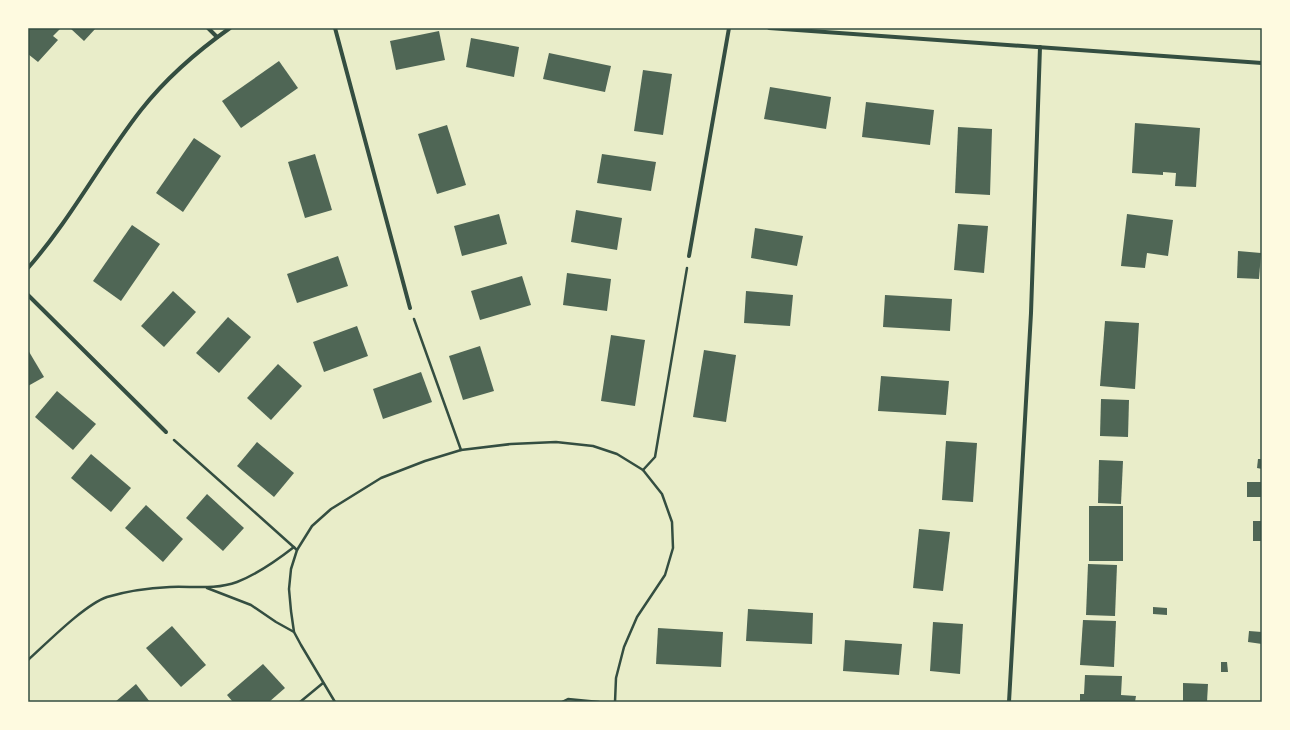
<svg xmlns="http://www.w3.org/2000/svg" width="1290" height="730" viewBox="0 0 1290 730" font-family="Inter,sans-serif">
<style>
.building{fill:#4f6655}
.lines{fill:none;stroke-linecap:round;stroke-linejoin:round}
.path{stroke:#344e41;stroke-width:2.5}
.minor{stroke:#344e41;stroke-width:4}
.neatline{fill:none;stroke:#344e41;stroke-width:1.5}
</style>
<rect width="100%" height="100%" fill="#e9edc9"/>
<g class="building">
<polygon points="28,28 61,28 53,36 58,40 38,62 28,54"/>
<polygon points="70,28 96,28 84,41"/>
<polygon points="439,31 445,60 396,70 390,41"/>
<polygon points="471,38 519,47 514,77 466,67"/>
<polygon points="549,53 611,66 605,92 543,79"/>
<polygon points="279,61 298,88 241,128 222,101"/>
<polygon points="643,70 672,74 663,135 634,131"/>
<polygon points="770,87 831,97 826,129 764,119"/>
<polygon points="866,102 934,110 930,145 862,137"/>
<polygon points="1135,123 1200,128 1196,187 1175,186 1176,173 1163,172 1163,175 1132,173"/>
<polygon points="447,125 466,185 437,194 418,134"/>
<polygon points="958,127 992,129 990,195 955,193"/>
<polygon points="194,138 221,156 183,212 156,193"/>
<polygon points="315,154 332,210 305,218 288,162"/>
<polygon points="602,154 656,162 651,191 597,183"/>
<polygon points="576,210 622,218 617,250 571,242"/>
<polygon points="499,214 507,244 462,256 454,226"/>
<polygon points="1127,214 1173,220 1168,256 1147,253 1145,268 1121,266"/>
<polygon points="958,224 988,226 984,273 954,270"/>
<polygon points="132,225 160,244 121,301 93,281"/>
<polygon points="755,228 803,236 797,266 751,258"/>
<polygon points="1238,251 1261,253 1259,279 1237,278"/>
<polygon points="338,256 348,286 297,303 287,274"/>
<polygon points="567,273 611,279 607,311 563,305"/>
<polygon points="522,276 531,305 480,320 471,291"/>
<polygon points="173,291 196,312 164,347 141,326"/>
<polygon points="746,291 793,295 790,326 744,323"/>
<polygon points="885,295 952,299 950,331 883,327"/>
<polygon points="228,317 251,337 219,373 196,353"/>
<polygon points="1105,321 1139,323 1135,389 1100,386"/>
<polygon points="357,326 368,356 324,372 313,342"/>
<polygon points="611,335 645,340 635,406 601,401"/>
<polygon points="480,346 494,391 463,400 449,356"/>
<polygon points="28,350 44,377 28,386"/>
<polygon points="704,350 736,355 726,422 693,417"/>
<polygon points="278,364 302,386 271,420 247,398"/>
<polygon points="421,372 432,402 383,419 373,389"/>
<polygon points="881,376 949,381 946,415 878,411"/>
<polygon points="57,391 96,424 73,450 35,417"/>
<polygon points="1101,399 1129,400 1128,437 1100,436"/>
<polygon points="946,441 977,443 973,502 942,500"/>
<polygon points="257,442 294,473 274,497 237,466"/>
<polygon points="91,454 131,488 111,512 71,478"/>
<polygon points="1258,459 1262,459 1262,469 1257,468"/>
<polygon points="1099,460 1123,461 1121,504 1098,503"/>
<rect x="1247" y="482" width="15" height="15"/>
<polygon points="207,494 244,528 223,551 186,518"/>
<polygon points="146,505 183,539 163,562 125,528"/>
<rect x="1089" y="506" width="34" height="55"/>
<rect x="1253" y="521" width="9" height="20"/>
<polygon points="919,529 950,532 943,591 913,588"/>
<polygon points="1088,564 1117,565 1115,616 1086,615"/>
<polygon points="1153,607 1167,608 1167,615 1153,614"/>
<polygon points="748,609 813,613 812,644 746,641"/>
<polygon points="1083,620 1116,621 1114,667 1080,665"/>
<polygon points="933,622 963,624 960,674 930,671"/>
<polygon points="172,626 206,665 181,687 146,648"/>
<polygon points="658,628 723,632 721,667 656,664"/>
<polygon points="1249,631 1262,632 1262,644 1248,642"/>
<polygon points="845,640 902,644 899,675 843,671"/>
<polygon points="1221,662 1227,662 1228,672 1221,672"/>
<polygon points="263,664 285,688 269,702 233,702 227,695"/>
<polygon points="1085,675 1122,676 1121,695 1136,696 1135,702 1080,702 1080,694 1084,694"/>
<polygon points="1183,683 1208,684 1207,702 1183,702"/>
<polygon points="136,684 150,702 115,702"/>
</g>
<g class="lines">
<g class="path">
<polyline points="414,319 461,450"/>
<polyline points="174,440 297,550"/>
<polyline points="643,470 655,457 687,268"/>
<polyline points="207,588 251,605 276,622 294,632"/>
<path d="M28,660C47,643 84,605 107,597C127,591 149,588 170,587C192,586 215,590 237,582C258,574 276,561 294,547"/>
<polyline points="300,702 323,683"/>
<polyline points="335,702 301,645 294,632 291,611 289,589 291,569 297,550 312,526 331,509 381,478 425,461 461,450 511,444 556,442 593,446 617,454 643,470 662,494 672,522 673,548 665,575 637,617 624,647 616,678 615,702"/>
<polyline points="562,702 568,699 599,702"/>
</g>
<g class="minor">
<polyline points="208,28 217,37"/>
<polyline points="335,28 410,308"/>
<polyline points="769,28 1262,63"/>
<polyline points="689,256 729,28"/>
<path d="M28,268C71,219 101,161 141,110C167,77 196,52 230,28"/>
<polyline points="28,295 166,432"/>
<polyline points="1009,702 1031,313 1040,47"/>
</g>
</g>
<rect width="1290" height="730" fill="none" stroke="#fefae0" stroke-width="58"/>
<rect x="29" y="29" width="1232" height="672" class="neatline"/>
</svg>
